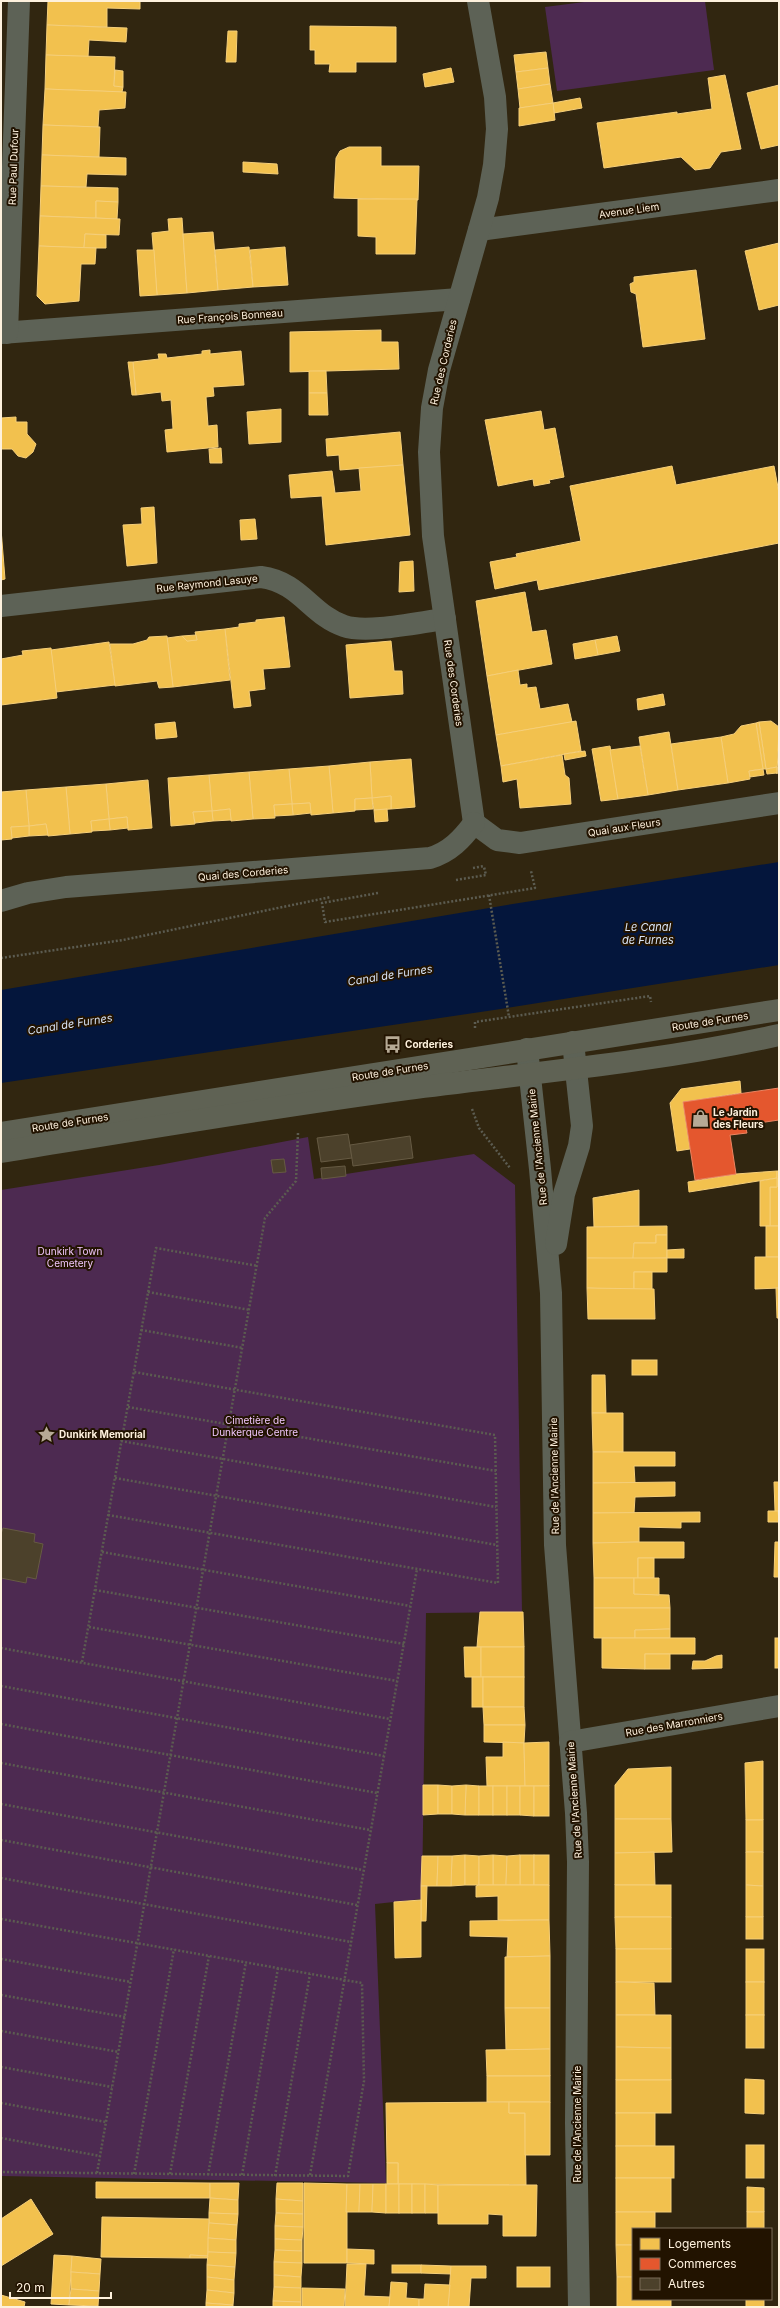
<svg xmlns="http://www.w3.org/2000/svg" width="780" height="2308" viewBox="0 0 780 2308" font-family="Inter,sans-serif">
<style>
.green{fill:#4d2a51}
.water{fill:#04163c}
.homes{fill:#f2c14e;stroke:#f6cf79}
.shops{fill:#e4572e;stroke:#ec8562}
.building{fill:#4c412b;stroke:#665a43}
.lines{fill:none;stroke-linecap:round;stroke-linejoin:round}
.path{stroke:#5c5c51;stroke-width:2.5;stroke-dasharray:2 2;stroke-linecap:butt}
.street{stroke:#5d6256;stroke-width:22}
.secondary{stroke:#5f6254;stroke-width:22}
.labels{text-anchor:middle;stroke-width:4;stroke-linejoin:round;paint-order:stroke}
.street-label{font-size:10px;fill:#fef1dd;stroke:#221300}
.poi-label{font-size:10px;font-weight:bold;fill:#fef1dd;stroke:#221300;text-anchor:start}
.park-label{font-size:10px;fill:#f0c6fc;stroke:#221300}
.water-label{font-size:11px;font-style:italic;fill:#d7e3f6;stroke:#221300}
</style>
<rect width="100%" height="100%" fill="#312610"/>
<g class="green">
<polygon points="592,1 705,1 714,70 557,91 545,7"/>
<polygon points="308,1137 314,1179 474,1154 515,1185 522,1612 426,1613 422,1899 375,1904 386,2183 1,2176 1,1190 159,1165"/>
</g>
<polygon class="water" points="779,862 779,965 494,1010 1,1083 1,990 507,905"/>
<g class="homes">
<polygon points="48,1 140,1 140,9 107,8 107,27 47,25"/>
<polygon points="47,25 127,28 126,42 89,40 88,57 46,55"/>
<polygon points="310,26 396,27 396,62 356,62 356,72 329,72 330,64 315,64 315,50 310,50"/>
<polygon points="228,31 237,31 236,62 226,62"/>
<polygon points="546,52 548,68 516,72 514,55"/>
<polygon points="46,55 115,57 114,86 123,87 122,92 45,89"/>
<polygon points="451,68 454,82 425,87 423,74"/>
<polygon points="548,68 550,84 518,89 516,72"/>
<polygon points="115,70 123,71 123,87 114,86"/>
<polygon points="725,75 741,149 721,152 710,168 695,170 681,157 604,168 597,123 677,112 677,114 712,109 708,78"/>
<polygon points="550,84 553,103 520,108 518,89"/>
<polygon points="779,85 779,145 761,149 747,93"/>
<polygon points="45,89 126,92 125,108 99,110 98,127 43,125"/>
<polygon points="580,98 582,108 554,113 553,103"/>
<polygon points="553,103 555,120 519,126 519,108"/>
<polygon points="43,125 100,127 99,157 42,155"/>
<polygon points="349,147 381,147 381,166 419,166 418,200 334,198 336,158 340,151"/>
<polygon points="42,155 126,158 126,175 87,174 86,187 41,186"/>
<polygon points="243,162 277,164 278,174 243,172"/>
<polygon points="41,186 118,188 118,202 96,201 96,218 40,216"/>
<polygon points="358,199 417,199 415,254 376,254 376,237 358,236"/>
<polygon points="96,201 118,202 117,219 96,218"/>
<polygon points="40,216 120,219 119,235 85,234 84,248 39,246"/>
<polygon points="182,218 187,293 157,295 152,233 169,231 168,219"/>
<polygon points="213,232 218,290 187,293 183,234"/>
<polygon points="85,234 106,235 106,248 84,248"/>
<polygon points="779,243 779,305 759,310 745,251"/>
<polygon points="39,246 96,248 95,264 81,264 79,301 45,304 37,296"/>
<polygon points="249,247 253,287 218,290 215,250"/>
<polygon points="285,247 288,285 253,287 250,250"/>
<polygon points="137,250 154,250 157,295 140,296"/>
<polygon points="696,270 705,339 643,347 636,294 631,292 630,284 634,282 634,277"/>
<polygon points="381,330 381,342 398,342 399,369 290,372 290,332"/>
<polygon points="210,350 210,354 241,351 244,385 213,387 214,396 206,397 208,426 217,425 218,447 167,452 165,430 173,429 171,400 162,401 161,392 136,395 133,362 159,359 158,354 166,354 167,358 202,354 202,351"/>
<polygon points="128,362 133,362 136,395 132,395"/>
<polygon points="309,371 326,371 327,393 309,393"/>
<polygon points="309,393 327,393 328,415 309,415"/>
<polygon points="281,409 281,442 249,444 247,412"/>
<polygon points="541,411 544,430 555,428 564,477 549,480 550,483 534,486 533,479 498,486 485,420"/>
<polygon points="16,417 16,422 27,422 27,434 36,444 33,452 26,458 18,456 12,449 1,449 1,418"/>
<polygon points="400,432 403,465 340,470 339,455 327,456 326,439"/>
<polygon points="221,448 222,463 210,463 209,449"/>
<polygon points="403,465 410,535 326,545 322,496 291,498 289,475 332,471 335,493 361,491 359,468"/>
<polygon points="672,466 676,485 774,466 779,493 779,543 539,590 537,580 495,589 490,562 517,557 516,554 581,541 570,486"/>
<polygon points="154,507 157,563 127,566 123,525 142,524 141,508"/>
<polygon points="255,519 257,539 241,540 240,520"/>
<polygon points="1,529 5,579 1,580"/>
<polygon points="413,561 414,591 399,592 400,562"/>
<polygon points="525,592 532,632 546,630 552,664 487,676 476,601"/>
<polygon points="284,617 290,667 263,669 265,689 249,691 251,706 234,708 225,629 239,627 239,624 256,622 256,620"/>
<polygon points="225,629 230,680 173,687 167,638 182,636 187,641 197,640 195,632"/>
<polygon points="196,635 197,640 187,641 182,636"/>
<polygon points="167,636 173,687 159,688 157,681 115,686 110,644 133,644 147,640 149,637"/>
<polygon points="617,636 620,651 598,655 595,640"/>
<polygon points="595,640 598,655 575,659 573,644"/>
<polygon points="391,641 394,671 402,671 403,694 350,698 346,645"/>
<polygon points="109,642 115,685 56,692 51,650"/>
<polygon points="51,648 57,698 1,705 1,659 23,655 22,651"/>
<polygon points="518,670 520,685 527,684 527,688 536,687 540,709 568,704 572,722 496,735 487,676"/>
<polygon points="663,694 665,705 638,710 637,699"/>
<polygon points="576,721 581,751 501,766 496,735"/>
<polygon points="771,721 779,727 777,774 777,767 766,769 759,722"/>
<polygon points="175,722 177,737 156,739 155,724"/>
<polygon points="759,722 766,769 763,769 756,723"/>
<polygon points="756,723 763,769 749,771 750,779 728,783 721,737 734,734 741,726"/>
<polygon points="669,732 678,790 648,795 639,737"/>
<polygon points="721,737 728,783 678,790 671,744"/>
<polygon points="610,746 618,799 601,801 592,749"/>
<polygon points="640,746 648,795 618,799 610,750"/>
<polygon points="585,751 586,756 565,760 564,754"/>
<polygon points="562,755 565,775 569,778 571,804 520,808 517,779 503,782 501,766"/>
<polygon points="411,759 415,807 391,809 391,796 372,798 370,762"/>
<polygon points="370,762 372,798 355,799 355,811 333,813 329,766"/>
<polygon points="329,766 333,813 311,815 310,803 292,804 289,769"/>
<polygon points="777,767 777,773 767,774 766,769"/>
<polygon points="289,769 292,804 274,805 275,818 253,819 249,772"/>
<polygon points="763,769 764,775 750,777 749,771"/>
<polygon points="249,772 253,819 231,821 230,809 212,811 209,775"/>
<polygon points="209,775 212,811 193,812 195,824 171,826 168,778"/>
<polygon points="148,780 152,828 128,830 127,817 109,819 106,784"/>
<polygon points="106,784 109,819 91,821 92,832 70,834 66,787"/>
<polygon points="66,787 70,834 48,836 46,824 29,826 26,790"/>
<polygon points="26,790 29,826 11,827 12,839 1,840 1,792"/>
<polygon points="391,796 391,809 374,810 372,798"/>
<polygon points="372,798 373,809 355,810 355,799"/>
<polygon points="310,803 311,813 293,815 292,804"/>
<polygon points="292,804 293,815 275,816 274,805"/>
<polygon points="230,809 231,820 213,821 212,811"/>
<polygon points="387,809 388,821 375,822 374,810"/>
<polygon points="212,811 213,821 195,823 193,812"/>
<polygon points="127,817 128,828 110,830 109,819"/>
<polygon points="109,819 110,830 92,831 91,821"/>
<polygon points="46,824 48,835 29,836 29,826"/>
<polygon points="29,826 29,836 12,838 11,827"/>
<polygon points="740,1081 741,1093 683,1102 690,1149 677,1151 670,1103 681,1089"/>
<polygon points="777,1171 777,1178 689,1192 688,1182 736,1174"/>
<polygon points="777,1171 779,1171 779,1226 770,1226 770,1187 777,1187"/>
<polygon points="777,1178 777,1187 770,1187 770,1226 760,1226 760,1181"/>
<polygon points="639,1190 639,1226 594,1227 593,1198"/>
<polygon points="667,1226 667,1235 656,1235 656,1243 634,1243 633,1259 587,1258 587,1227"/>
<rect x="766" y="1226" width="13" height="31"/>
<polygon points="656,1235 667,1235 667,1258 633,1259 634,1243 656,1243"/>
<polygon points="684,1249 684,1258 667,1258 667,1250"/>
<polygon points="755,1257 779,1257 779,1288 755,1289"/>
<polygon points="587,1258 667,1258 667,1272 634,1272 634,1290 587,1288"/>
<rect x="634" y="1272" width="18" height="18"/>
<polygon points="587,1288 654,1289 655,1319 588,1319"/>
<polygon points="776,1288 779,1288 779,1318 777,1318"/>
<rect x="632" y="1360" width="25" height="15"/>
<polygon points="592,1375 605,1375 606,1413 592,1413"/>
<polygon points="592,1413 623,1413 623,1452 593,1452"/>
<polygon points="593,1452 675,1452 675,1466 634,1466 635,1483 593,1483"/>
<polygon points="675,1482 675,1496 635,1497 634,1513 593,1513 593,1483"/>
<polygon points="774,1482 779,1482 779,1511 775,1511"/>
<polygon points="768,1511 778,1511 779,1522 768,1522"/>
<polygon points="700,1512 700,1522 681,1522 681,1528 639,1527 639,1542 593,1543 593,1513"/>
<polygon points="639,1542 684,1542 684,1558 638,1558 638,1578 594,1578 593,1543"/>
<polygon points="775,1542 779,1542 779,1577 774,1577"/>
<rect x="638" y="1558" width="16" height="20"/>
<polygon points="594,1578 634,1578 634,1594 669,1595 670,1608 594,1608"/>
<polygon points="634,1578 659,1578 659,1595 634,1594"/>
<polygon points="594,1608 670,1608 670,1629 635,1630 635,1638 594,1638"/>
<polygon points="480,1612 523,1612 524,1647 477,1647"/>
<polygon points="670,1629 670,1638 635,1638 635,1630"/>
<polygon points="602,1638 695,1638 695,1654 645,1654 645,1669 602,1668"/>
<rect x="775" y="1638" width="4" height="30"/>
<polygon points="464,1647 481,1647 481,1677 465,1677"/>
<rect x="481" y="1647" width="43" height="30"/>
<rect x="645" y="1654" width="25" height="15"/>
<polygon points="722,1655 722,1668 692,1669 693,1661 705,1661 716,1656"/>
<rect x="472" y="1677" width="11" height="30"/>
<rect x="483" y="1677" width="41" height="30"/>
<polygon points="483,1707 524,1707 525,1725 484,1725"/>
<polygon points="484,1725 525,1725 524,1743 484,1742"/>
<polygon points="503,1742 524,1743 525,1786 487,1786 486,1757 503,1757"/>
<polygon points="549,1742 549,1786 525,1786 524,1743"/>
<polygon points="763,1761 763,1820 746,1820 745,1763"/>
<polygon points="671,1767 671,1819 615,1819 615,1785 628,1769"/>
<polygon points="423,1785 438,1785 438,1814 423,1815"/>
<polygon points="438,1785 452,1786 452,1814 438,1814"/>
<polygon points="466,1785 479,1786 479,1815 465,1815"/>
<polygon points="466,1785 465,1815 452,1814 452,1786"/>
<rect x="479" y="1786" width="14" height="29"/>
<rect x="493" y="1786" width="14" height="29"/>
<rect x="507" y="1786" width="13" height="29"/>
<polygon points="520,1786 534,1786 534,1816 520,1815"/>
<rect x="534" y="1786" width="15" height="30"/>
<polygon points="615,1819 671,1819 672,1852 615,1853"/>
<rect x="746" y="1820" width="17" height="32"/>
<polygon points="654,1852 655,1885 615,1885 615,1853"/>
<polygon points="746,1852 763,1852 763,1886 746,1885"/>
<polygon points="465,1855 465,1885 451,1886 452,1856"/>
<polygon points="465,1855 479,1856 479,1885 465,1885"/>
<polygon points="493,1855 507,1856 506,1885 493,1885"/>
<polygon points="493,1855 493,1885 479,1885 479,1856"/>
<rect x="520" y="1855" width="14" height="30"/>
<polygon points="520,1855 520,1885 506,1885 507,1856"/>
<rect x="534" y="1855" width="15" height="30"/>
<polygon points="422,1856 438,1856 437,1886 421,1886"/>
<polygon points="438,1856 452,1856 451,1886 437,1886"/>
<polygon points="549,1885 549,1920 498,1920 498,1896 476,1897 476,1886 479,1885"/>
<rect x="615" y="1885" width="56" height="32"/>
<polygon points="746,1885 763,1886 763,1917 746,1917"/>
<polygon points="421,1886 427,1886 426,1921 421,1921"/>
<polygon points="421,1900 421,1957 395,1958 394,1902"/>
<polygon points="615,1917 671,1917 671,1949 616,1949"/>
<rect x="746" y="1917" width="17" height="22"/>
<polygon points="549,1920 550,1956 507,1957 508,1937 470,1936 470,1921"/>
<rect x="616" y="1949" width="55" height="33"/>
<rect x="746" y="1949" width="18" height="33"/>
<polygon points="550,1956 550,2008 505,2008 505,1957"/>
<polygon points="616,1982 654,1983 655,2015 616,2015"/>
<rect x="746" y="1982" width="18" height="33"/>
<polygon points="505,2008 550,2008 550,2049 506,2050"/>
<polygon points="616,2015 671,2015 671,2048 616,2047"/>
<rect x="746" y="2015" width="18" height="33"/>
<polygon points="616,2047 671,2048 671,2080 616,2080"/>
<polygon points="550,2049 550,2076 487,2076 486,2050"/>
<rect x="487" y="2076" width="63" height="26"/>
<polygon points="745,2079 764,2080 764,2114 745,2113"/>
<rect x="616" y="2080" width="55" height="33"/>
<polygon points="509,2102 509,2113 525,2113 526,2185 398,2184 398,2163 387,2163 386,2103"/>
<polygon points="509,2102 550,2102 550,2155 525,2155 525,2113 509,2113"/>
<rect x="616" y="2113" width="39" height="33"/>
<rect x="746" y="2145" width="18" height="33"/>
<rect x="616" y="2146" width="58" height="32"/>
<rect x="387" y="2163" width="11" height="21"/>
<rect x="616" y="2178" width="55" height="34"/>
<polygon points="96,2182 210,2183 210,2198 96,2198"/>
<polygon points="210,2183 239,2183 238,2200 210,2198"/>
<polygon points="277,2183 303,2183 303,2201 276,2199"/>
<polygon points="304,2183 347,2184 347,2263 304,2263"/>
<polygon points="347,2184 360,2184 359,2212 346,2212"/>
<polygon points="360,2184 373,2184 372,2212 359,2212"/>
<polygon points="373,2184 386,2184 386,2213 372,2212"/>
<rect x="386" y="2184" width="13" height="29"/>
<rect x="399" y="2184" width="13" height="29"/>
<rect x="412" y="2184" width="13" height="29"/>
<polygon points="425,2184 438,2185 438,2213 425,2213"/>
<polygon points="438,2185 537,2185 536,2236 503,2236 503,2215 488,2214 488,2224 438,2224"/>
<polygon points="747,2187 764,2188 764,2212 747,2212"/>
<polygon points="210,2198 238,2200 238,2214 209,2213"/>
<polygon points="31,2199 53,2234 1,2266 1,2219"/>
<polygon points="276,2199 303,2201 303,2214 276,2213"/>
<polygon points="616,2212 655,2212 655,2229 633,2229 633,2245 616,2245"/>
<rect x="747" y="2212" width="17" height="17"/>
<polygon points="209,2213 238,2214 237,2225 209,2223"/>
<polygon points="276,2213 303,2214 303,2227 275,2226"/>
<polygon points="102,2217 209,2219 208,2256 190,2255 190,2258 101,2257"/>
<polygon points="209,2223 237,2225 236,2240 208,2238"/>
<polygon points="275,2226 303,2227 302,2240 275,2239"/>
<polygon points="208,2238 236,2240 236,2253 208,2252"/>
<polygon points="275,2239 302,2240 302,2251 275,2250"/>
<polygon points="616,2245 633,2245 633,2277 617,2277"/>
<polygon points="347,2249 374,2250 374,2264 347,2263"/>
<polygon points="275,2250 302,2251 302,2263 274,2262"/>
<polygon points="208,2252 236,2253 235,2267 207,2265"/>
<polygon points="54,2255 72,2256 69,2305 51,2304"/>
<polygon points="190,2255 208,2256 207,2258 190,2258"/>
<polygon points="72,2256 101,2259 100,2274 71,2272"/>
<polygon points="274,2262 302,2263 301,2277 274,2275"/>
<polygon points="347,2264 366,2264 364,2296 390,2297 389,2307 345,2307"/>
<polygon points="207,2265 235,2267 234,2280 207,2277"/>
<rect x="392" y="2265" width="29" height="8"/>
<polygon points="421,2265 451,2266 451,2274 421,2273"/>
<polygon points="451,2266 486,2266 486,2278 471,2278 469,2307 448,2307"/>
<rect x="517" y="2267" width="33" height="20"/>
<polygon points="71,2272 100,2274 99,2291 71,2289"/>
<polygon points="274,2275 301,2277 301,2288 274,2287"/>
<polygon points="207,2277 234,2280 234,2293 207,2290"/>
<polygon points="617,2277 633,2277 633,2299 671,2299 671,2307 617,2307"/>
<polygon points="391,2282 407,2283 406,2298 419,2299 419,2307 389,2307"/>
<polygon points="425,2284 450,2285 448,2307 419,2307 419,2299 424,2299"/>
<polygon points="274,2287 301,2288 301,2302 273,2301"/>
<polygon points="302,2288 345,2289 344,2307 302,2307"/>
<polygon points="71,2289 99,2291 98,2306 69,2305"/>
<polygon points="207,2290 234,2293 233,2305 206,2303"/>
<polygon points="1,2295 25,2302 24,2307 1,2307"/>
<rect x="746" y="2299" width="18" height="8"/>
<polygon points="273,2301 301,2302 301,2307 273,2307"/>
<polygon points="206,2303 233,2305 233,2307 206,2307"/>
</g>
<polygon class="shops" points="779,1088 779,1120 745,1125 747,1133 730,1135 736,1174 695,1180 683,1102"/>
<g class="building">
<polygon points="348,1134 352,1158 321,1162 317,1138"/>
<polygon points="410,1136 413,1158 353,1166 350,1145"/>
<polygon points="284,1159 286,1172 273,1173 271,1160"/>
<polygon points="345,1166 346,1176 322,1179 321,1168"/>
<polygon points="3,1528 35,1534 34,1542 43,1544 36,1579 27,1577 26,1583 1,1578 1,1534"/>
</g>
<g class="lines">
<g class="path">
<polyline points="473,868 484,866"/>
<polyline points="456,880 486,875 484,867"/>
<polyline points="378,893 322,903 325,922 535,888 531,871"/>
<polyline points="489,895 509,1017"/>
<polyline points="1,958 123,940 331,897"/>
<polyline points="475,1028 475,1022 650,996 651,1002"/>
<polyline points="472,1109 479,1128 510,1168"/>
<polyline points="148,1292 250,1310"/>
<polyline points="141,1330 243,1348"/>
<polyline points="128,1407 496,1471"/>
<polyline points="121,1441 496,1507"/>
<polyline points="115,1478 497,1545"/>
<polyline points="108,1515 498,1583 495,1435 134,1372"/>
<polyline points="102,1552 410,1606"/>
<polyline points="95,1590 404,1644"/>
<polyline points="89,1627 397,1681"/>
<polyline points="1,1648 390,1719"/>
<polyline points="82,1662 156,1248 258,1266"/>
<polyline points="1,1686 384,1756"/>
<polyline points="1,1724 377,1793"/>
<polyline points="1,1763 370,1830"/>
<polyline points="1,1804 363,1870"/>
<polyline points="1,1840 357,1905"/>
<polyline points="1,1878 351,1942"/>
<polyline points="1,1919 362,1983 364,2081 348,2176 1,2172"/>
<polyline points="1,1959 131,1982"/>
<polyline points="1,1995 125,2017"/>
<polyline points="1,2031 119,2052"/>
<polyline points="1,2067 112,2087"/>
<polyline points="1,2103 106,2122"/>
<polyline points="1,2138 100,2156"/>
<polyline points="97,2173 265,1218 296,1181 298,1133"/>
<polyline points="134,2174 174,1949"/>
<polyline points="170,2174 209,1956"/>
<polyline points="208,2175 246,1962"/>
<polyline points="242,2175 278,1968"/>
<polyline points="310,2175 417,1569"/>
<polyline points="275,2176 310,1974"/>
</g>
<g class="street">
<polyline points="479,230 779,190"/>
<polyline points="1,333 459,299"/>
<polyline points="7,333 19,1"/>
<path d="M1,606L261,577C300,582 311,615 344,626C367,634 420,622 445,619"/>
<polyline points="474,823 433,536 429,452 432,408 439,370 488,198 494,165 497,129 495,97 478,1"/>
<polyline points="474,823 497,840 520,843 779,803"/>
<path d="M1,901L28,893L66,887L430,858C450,852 462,839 474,823"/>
<polyline points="527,1049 540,1169 551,1293 555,1545 576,1813 578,1862 576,2123 579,2307"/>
<polyline points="556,1244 564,1194 579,1146 582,1126 573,1042"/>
<polyline points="570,1742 779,1706"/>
</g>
<g class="secondary">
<polyline points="1,1133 779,1010"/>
<path d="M1,1152C136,1130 272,1107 407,1089C531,1073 657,1062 779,1035"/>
</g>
</g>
<defs>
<symbol id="bus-bare" viewBox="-9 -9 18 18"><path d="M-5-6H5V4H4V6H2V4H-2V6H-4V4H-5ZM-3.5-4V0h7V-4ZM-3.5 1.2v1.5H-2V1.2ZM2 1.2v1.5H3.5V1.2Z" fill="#b6aa95" stroke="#221300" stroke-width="2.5" paint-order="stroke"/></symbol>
<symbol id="shop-bare" viewBox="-9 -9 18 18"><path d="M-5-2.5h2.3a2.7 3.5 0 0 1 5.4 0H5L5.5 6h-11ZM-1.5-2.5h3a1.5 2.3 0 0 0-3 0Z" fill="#b6aa95" stroke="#221300" stroke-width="2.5" paint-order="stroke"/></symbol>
<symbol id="sight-bare" viewBox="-9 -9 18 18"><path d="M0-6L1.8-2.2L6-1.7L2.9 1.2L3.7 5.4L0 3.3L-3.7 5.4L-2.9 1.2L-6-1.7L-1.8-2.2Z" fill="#b6aa95" stroke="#221300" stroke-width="2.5" paint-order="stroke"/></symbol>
</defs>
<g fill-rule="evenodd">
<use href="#bus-bare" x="380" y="1032" width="25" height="25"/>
<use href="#shop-bare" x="688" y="1106" width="25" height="25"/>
<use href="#sight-bare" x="34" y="1422" width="25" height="25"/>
</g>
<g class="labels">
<g class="street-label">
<text transform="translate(13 167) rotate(-88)" y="4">Rue Paul Dufour</text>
<text transform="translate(629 210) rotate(-8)" y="4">Avenue Liem</text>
<text transform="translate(230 316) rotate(-4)" y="4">Rue François Bonneau</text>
<text transform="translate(443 362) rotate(-77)" y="4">Rue des Corderies</text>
<text transform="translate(207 583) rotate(-6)" y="4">Rue Raymond Lasuye</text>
<text transform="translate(454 683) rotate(82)" y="4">Rue des Corderies</text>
<text transform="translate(624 827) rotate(-9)" y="4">Quai aux Fleurs</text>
<text transform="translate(243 873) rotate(-5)" y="4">Quai des Corderies</text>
<text transform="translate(710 1021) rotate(-9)" y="4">Route de Furnes</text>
<text transform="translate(390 1071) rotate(-9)" y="4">Route de Furnes</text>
<text transform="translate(70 1122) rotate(-9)" y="4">Route de Furnes</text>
<text transform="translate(537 1147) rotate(-96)" y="4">Rue de l'Ancienne Mairie</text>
<text transform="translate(554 1476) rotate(-91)" y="4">Rue de l'Ancienne Mairie</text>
<text transform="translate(674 1724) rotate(-10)" y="4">Rue des Marronniers</text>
<text transform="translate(574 1800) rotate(-94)" y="4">Rue de l'Ancienne Mairie</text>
<text transform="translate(577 2124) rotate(-90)" y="4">Rue de l'Ancienne Mairie</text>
</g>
<g class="poi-label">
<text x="405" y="1048">Corderies</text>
<text x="713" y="1116">Le Jardin<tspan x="713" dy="12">des Fleurs</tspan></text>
<text x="59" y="1438">Dunkirk Memorial</text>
</g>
<g class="park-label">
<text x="70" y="1255">Dunkirk Town<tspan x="70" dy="12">Cemetery</tspan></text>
<text x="255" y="1424">Cimetière de<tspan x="255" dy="12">Dunkerque Centre</tspan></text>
</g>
<g class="water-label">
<text x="648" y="931">Le Canal<tspan x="648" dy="13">de Furnes</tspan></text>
<text transform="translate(390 975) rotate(-9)" y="4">Canal de Furnes</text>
<text transform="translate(70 1024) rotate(-9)" y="4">Canal de Furnes</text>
</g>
</g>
<rect width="780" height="2308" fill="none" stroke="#fef1dd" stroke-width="4"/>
<rect x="632" y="2228" width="140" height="72" fill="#221300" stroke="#7a6c58"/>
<rect x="640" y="2238" width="20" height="12" fill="#f2c14e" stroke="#7a6c58"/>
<text x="668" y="2248" font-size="12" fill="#fef1dd">Logements</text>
<rect x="640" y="2258" width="20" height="12" fill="#e4572e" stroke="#7a6c58"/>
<text x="668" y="2268" font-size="12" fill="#fef1dd">Commerces</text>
<rect x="640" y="2278" width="20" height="12" fill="#4c412b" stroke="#7a6c58"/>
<text x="668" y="2288" font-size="12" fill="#fef1dd">Autres</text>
<path d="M10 2292v6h101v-6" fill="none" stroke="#fef1dd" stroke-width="2"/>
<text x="16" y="2292" font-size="12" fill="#fef1dd" stroke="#221300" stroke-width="3" paint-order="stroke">20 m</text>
</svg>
